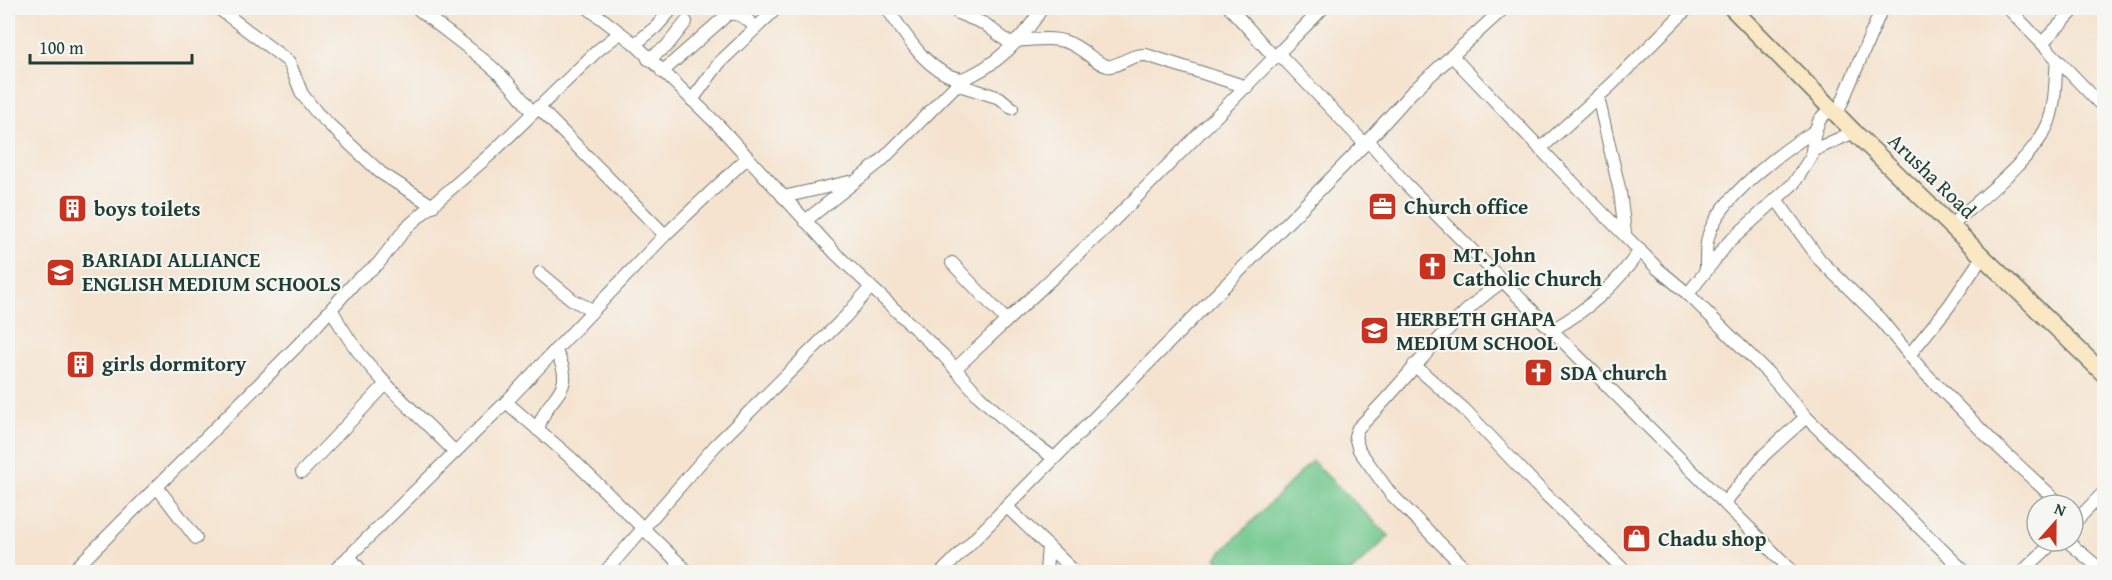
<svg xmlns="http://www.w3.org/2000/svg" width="2112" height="580" viewBox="0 0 2112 580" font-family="'Gentium Book Plus',serif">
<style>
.green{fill:#71c78c;stroke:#488260;stroke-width:1.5}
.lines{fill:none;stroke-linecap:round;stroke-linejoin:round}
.minor-casing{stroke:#6a776a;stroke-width:14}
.secondary-casing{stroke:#6a776a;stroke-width:19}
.minor{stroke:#fff;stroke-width:12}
.secondary{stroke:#fae7c3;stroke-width:16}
.labels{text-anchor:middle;stroke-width:4.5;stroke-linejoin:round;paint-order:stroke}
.street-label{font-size:21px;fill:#1f3d34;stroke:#f6f6f2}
.poi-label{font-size:21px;font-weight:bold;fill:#1f3d34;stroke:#f6f6f2;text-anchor:start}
</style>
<rect width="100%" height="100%" fill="#f6f6f2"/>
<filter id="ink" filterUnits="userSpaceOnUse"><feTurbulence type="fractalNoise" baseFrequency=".0167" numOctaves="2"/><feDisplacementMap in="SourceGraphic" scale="12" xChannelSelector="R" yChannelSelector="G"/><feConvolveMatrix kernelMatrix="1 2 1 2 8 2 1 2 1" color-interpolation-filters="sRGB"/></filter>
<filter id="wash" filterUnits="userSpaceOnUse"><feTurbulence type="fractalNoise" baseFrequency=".008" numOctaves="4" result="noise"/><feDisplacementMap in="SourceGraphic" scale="24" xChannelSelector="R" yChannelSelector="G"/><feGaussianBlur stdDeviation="1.35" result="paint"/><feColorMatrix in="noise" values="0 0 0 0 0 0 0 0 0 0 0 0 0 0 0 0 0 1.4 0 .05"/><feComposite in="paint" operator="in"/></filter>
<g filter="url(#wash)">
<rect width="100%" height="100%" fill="#f5e3cf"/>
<polygon class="green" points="1312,461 1389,536 1351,572 1230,572 1216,558"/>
</g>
<g filter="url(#ink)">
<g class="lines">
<defs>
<g id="minor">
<polyline points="218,8 289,62 302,94 317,113 354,148 381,173 433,206"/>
<path d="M417,8C457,42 503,67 532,113"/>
<polyline points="588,8 635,44 720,127 836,254 944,356 979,396 1017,431 1054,458"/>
<path d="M887,8C905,34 927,74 962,79C994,68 1025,37 1042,8"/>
<polyline points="1230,8 1275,58"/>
<polyline points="2008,8 2104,108"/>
<polyline points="958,13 985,24 1012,45"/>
<path d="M1016,41C1035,40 1058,35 1075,46C1085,51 1096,63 1107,66C1117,68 1130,54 1146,55L1247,87"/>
<polyline points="2042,43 2076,8"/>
<polyline points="635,44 656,27 671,10"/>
<polyline points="1279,54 1365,144"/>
<polyline points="1452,56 1578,188 1658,269 1688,294 1768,373 1806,417 1965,572"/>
<polyline points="648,59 666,47 686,22"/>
<path d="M662,72L728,14C740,12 747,19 755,27"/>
<polyline points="956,84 1000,98 1012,108"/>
<polyline points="1598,97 1620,192 1625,233"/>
<polyline points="692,100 720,62 777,8"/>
<polyline points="538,107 665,235"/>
<polyline points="1837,114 1882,8"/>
<polyline points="1368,140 1406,184 1793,572"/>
<polyline points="1540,149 1611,85 1688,8"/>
<polyline points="1814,150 1854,132"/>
<polyline points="783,197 849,182"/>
<polyline points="1776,199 1820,260 1880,319 1920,368 1992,441 2061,505"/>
<polyline points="805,221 880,162 962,79"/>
<path d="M1951,225C1980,199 2033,159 2048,124C2056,104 2055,79 2057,59"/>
<polyline points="952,263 1006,320"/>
<path d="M1706,271C1706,258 1705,246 1709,234C1720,198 1783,150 1815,131"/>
<polyline points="540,273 574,301 593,310"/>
<polyline points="1688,294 1728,243 1794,183 1811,157 1815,131 1820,119 1831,108"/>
<path d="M332,310C360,367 411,407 455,452"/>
<path d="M1552,330C1589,309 1616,285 1640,250"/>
<polyline points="1910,354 1949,306 1983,256"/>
<polyline points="1414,365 1464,409 1536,485 1626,572"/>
<polyline points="955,369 1107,227 1323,8"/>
<polyline points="506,402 571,458 688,572"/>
<path d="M538,430C547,391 580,394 555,350"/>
<polyline points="302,472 386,384"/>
<polyline points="157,487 196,538"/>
<polyline points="1725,502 1764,455 1806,417"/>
<polyline points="1007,507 1075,572"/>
<polyline points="2073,524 2104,492"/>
<polyline points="2067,541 2104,572"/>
<polyline points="349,556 362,572"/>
<polyline points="72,572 309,334 356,281 378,264 406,228 493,152 597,51 620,33"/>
<polyline points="333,572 506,402 665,235 747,158"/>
<polyline points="605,572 715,446 846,316 870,288"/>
<polyline points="942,572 1365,144 1411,93 1504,8"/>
<polyline points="1046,572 1048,546"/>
<path d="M1469,572L1390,493L1359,450L1355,436L1358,428C1408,381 1445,321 1503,281"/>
<polyline points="2022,572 2055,541"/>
</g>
<polyline id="secondary" points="1732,8 1854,132 2104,374"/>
</defs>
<use href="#minor" class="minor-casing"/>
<use href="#secondary" class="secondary-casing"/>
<use href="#minor" class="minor"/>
<use href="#secondary" class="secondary"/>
</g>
</g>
<defs>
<symbol id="office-square" viewBox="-11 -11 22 22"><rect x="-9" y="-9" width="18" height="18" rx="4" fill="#c8321e" stroke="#f6f6f2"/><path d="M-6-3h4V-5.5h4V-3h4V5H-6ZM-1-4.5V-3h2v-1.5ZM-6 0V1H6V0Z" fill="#fff"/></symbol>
<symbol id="building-square" viewBox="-11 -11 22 22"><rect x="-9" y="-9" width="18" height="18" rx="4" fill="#c8321e" stroke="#f6f6f2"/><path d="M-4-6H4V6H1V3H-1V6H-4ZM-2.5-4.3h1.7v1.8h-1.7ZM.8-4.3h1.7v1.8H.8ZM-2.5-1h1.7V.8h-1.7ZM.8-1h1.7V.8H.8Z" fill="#fff"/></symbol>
<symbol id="church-square" viewBox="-11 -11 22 22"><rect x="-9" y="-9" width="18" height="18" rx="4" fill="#c8321e" stroke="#f6f6f2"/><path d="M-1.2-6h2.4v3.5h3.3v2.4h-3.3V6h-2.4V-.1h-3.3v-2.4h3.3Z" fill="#fff"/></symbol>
<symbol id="school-square" viewBox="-11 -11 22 22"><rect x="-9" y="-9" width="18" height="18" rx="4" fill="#c8321e" stroke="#f6f6f2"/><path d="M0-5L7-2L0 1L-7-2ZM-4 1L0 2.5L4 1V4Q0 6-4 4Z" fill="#fff"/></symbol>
<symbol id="shop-square" viewBox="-11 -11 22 22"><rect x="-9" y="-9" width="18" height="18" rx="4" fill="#c8321e" stroke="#f6f6f2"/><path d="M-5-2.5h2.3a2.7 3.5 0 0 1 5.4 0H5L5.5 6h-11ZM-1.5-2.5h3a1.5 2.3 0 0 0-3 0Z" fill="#fff"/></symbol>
</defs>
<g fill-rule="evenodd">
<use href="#office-square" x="1366" y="190" width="33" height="33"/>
<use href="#building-square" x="56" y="192" width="33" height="33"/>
<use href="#church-square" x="1416" y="250" width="33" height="33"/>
<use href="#school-square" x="44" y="256" width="33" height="33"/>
<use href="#school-square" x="1358" y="314" width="33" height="33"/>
<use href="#building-square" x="64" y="348" width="33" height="33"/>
<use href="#church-square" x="1522" y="356" width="33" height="33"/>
<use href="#shop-square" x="1620" y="522" width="33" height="33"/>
</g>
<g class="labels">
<g class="street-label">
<text transform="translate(1932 176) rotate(44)" y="7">Arusha Road</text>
</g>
<g class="poi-label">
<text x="1404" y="214">Church office</text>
<text x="94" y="216">boys toilets</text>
<text x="1453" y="262">MT. John<tspan x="1453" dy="24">Catholic Church</tspan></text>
<text x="82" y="267">BARIADI ALLIANCE<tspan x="82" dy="24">ENGLISH MEDIUM SCHOOLS</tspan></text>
<text x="1396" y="326">HERBETH GHAPA<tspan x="1396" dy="24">MEDIUM SCHOOL</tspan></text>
<text x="102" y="371">girls dormitory</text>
<text x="1560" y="380">SDA church</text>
<text x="1658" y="546">Chadu shop</text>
</g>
</g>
<rect width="2112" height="580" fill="none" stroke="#f6f6f2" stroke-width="30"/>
<g transform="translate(2055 523) rotate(21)"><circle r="28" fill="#f6f6f2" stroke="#a0aca6" stroke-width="1.5"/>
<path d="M0-4.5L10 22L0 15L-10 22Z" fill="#c8321e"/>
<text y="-9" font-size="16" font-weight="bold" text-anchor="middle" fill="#1f3d34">N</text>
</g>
<path d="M30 54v9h162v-9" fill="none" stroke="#1f3d34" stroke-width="3"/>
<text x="39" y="54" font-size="18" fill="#1f3d34" stroke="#f6f6f2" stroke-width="4.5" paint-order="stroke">100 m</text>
</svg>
